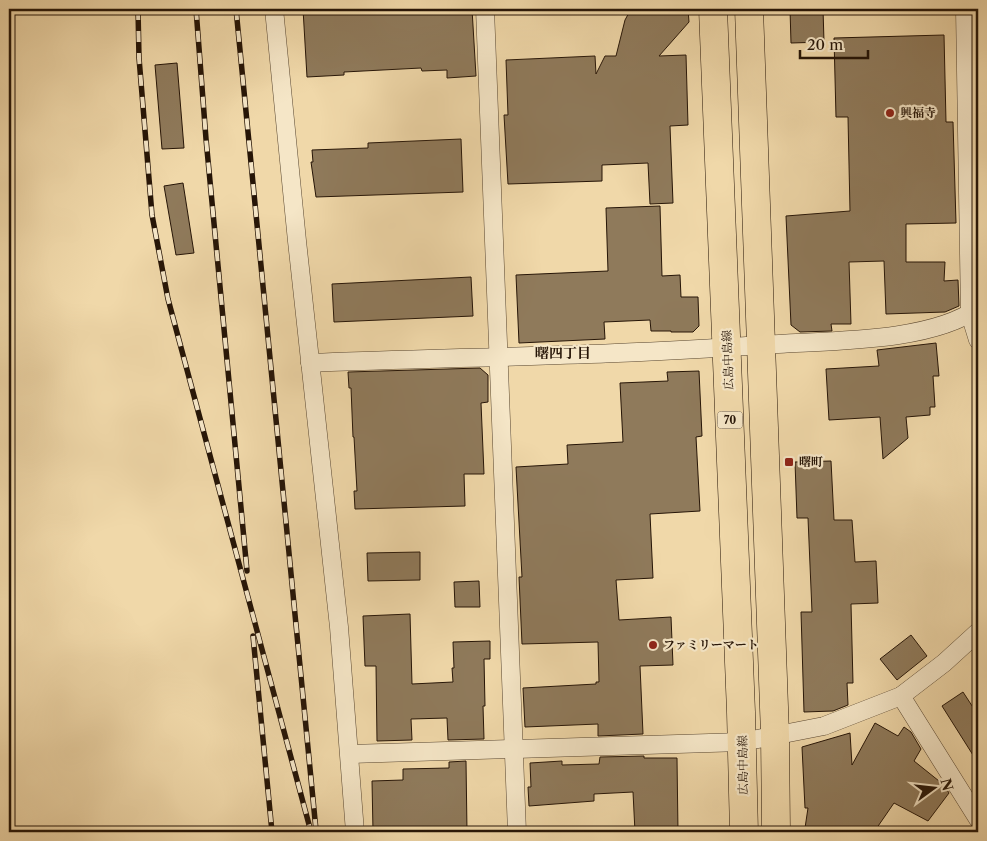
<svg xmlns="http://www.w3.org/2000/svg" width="987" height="841" viewBox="0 0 987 841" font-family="'Libre Caslon Text','Noto Serif JP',serif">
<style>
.green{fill:#ceb78d;stroke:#7a664a}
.building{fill:#8f7a5b;stroke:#261507}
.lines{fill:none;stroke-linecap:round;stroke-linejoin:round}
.minor-casing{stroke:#584630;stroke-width:19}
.primary-casing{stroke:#261507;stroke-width:29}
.minor{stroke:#f5e6c7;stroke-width:18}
.primary{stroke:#f0d8a9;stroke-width:28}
.rail-casing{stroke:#261507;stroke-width:5.5}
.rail{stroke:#f5e6c7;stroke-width:4;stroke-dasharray:11;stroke-linecap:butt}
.poi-dot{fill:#8f2418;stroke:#f5e6c7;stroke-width:2}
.labels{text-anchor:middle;stroke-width:4.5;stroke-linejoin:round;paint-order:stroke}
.shield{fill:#f5e6c7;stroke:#645441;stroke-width:1}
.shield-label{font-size:11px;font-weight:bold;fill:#261507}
.poi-label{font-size:12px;font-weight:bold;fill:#261507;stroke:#f5e6c7;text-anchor:start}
.street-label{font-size:12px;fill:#261507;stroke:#f5e6c7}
.neighbourhood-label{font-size:14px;font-weight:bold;fill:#261507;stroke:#f5e6c7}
</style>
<rect width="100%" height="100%" fill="#f0d8a9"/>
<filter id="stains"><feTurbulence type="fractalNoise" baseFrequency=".004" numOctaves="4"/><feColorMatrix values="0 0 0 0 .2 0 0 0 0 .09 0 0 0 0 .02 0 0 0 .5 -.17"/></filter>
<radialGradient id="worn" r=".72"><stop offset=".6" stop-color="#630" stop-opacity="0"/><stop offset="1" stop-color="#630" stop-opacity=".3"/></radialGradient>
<polygon class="green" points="972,9 978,9 978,290"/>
<g class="building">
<polygon points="303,9 472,9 476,76 447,78 447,70 422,71 421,68 344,72 344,75 307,77"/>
<polygon points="631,9 688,9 689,22 659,56 686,55 688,125 670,126 673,203 650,204 648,163 602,165 602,181 508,184 504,115 508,115 506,60 595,56 596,74 605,56 616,56 625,20"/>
<polygon points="790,9 823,9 824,42 791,43"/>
<polygon points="944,35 946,122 953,122 956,223 906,224 906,262 945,262 944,281 958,280 959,306 945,312 886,314 884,261 849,262 851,324 831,324 832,331 800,332 791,325 786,216 850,211 848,117 836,117 834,38"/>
<polygon points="177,63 184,148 162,149 155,65"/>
<polygon points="461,139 463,192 316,197 311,162 313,162 312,150 368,148 368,143"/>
<polygon points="183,183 194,253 176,255 164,186"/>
<polygon points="660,206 662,276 680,275 681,297 698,297 699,326 693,332 671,332 671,331 651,331 650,320 604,322 605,339 519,343 516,275 608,271 606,208"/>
<polygon points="471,277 473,316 334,322 332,284"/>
<polygon points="936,343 939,376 933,376 935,407 930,407 930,415 906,417 908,438 883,459 880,417 829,420 826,369 879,366 877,350"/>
<polygon points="480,368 488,375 488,402 481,403 484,474 464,474 465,506 355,509 354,491 357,491 354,437 353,437 351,388 349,388 348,372"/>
<polygon points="699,371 702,436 696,437 700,511 650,514 653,578 616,580 619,620 671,617 673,665 640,666 643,734 598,736 598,724 525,727 523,688 596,684 596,682 599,682 598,642 522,644 519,577 522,577 516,467 568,464 567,445 623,442 620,383 668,381 667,372"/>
<polygon points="831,461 834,520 852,520 855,562 876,561 878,603 851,604 853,683 847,683 848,705 833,711 804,712 801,612 812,612 808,518 797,518 795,462"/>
<polygon points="420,552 420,580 368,581 367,553"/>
<polygon points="479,581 480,607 455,607 454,582"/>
<polygon points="410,614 412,684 453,682 452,668 454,668 453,642 490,641 490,659 484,659 485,706 483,706 484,739 448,740 447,718 411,719 412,740 377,741 376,666 365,666 363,616"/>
<polygon points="911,635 927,656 897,680 880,659"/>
<polygon points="963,692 978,715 978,763 942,706"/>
<polygon points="875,723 898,736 904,727 911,732 921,749 914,761 944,785 949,793 928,821 894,803 874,832 838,832 840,828 805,828 808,808 805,808 802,747 850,733 852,765"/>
<polygon points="644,756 644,758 677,758 678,832 635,832 633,792 594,794 594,801 529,806 528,787 531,787 530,763 562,761 562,765 599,764 600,757"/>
<polygon points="466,761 467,832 373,831 372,781 403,780 403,769 449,768 449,762"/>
</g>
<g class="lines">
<defs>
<g id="minor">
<polyline points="274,9 297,241 339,627 355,832"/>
<polyline points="485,9 517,832"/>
<polyline points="965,9 970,314 978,340"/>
<path d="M310,363C460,357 611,356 760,345C822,340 928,344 978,308"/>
<polyline points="901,696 978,819"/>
<polyline points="350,754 742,742 824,726 901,696 944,663 978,632"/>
</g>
<g id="primary">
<polyline points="713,9 741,712 744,832"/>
<polyline points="749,9 775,735 776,832"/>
</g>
</defs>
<use href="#minor" class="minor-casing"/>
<use href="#primary" class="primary-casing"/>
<use href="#minor" class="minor"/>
<use href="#primary" class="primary"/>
<defs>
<g id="rail">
<polyline points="138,9 139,58 152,215 168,299 311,832"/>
<polyline points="196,9 206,139 247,571"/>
<polyline points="236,9 316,830"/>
<polyline points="253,636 272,832"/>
</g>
</defs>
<use href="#rail" class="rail-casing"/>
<use href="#rail" class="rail"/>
</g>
<g class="poi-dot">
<circle cx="890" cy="113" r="5"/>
<rect x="784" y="457" width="10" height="10" rx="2.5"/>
<circle cx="653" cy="645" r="5"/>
</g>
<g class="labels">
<rect class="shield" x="717.5" y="411.5" width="25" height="17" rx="4"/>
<g class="shield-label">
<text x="730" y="424">70</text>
</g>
<g class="poi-label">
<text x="900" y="117">興福寺</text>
<text x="799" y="466">曙町</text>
<text x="663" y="649">ファミリーマート</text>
</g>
<g class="street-label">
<text transform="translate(728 360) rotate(-92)" y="4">広島中島線</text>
<text transform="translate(743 765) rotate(-91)" y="4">広島中島線</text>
</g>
<g class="neighbourhood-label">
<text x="563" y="358">曙四丁目</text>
</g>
</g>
<rect width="987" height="841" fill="none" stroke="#f0d8a9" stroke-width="30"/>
<rect x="10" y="10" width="967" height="821" fill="none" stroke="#261507" stroke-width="2.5"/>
<rect x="15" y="15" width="957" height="811" fill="none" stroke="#261507"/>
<g transform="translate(934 788) rotate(75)" stroke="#f5e6c7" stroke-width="4" paint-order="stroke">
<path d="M0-4L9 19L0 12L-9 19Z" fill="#261507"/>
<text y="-8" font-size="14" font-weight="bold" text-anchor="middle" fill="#261507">N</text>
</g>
<path d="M800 50v8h68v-8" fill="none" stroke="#261507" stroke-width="2.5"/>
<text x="807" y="50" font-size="15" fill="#261507" stroke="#f5e6c7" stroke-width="4" paint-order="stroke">20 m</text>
<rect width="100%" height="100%" filter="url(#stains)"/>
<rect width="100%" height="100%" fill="url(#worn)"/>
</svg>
